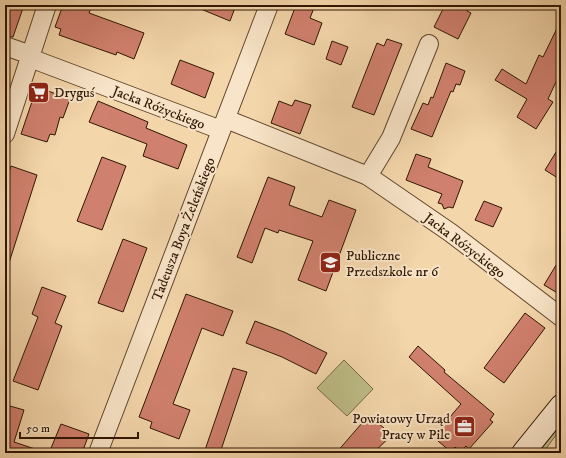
<svg xmlns="http://www.w3.org/2000/svg" width="566" height="458" viewBox="0 0 566 458" font-family="'IM FELL DW Pica',serif">
<style>
.green{fill:#bebd87;stroke:#766a44}
.building{fill:#d0806e;stroke:#2f1602}
.lines{fill:none;stroke-linecap:round;stroke-linejoin:round}
.street-casing{stroke:#60462c;stroke-width:20}
.secondary-casing{stroke:#2f1602;stroke-width:24}
.street{stroke:#f8e4c8;stroke-width:18}
.secondary{stroke:#f8e4c8;stroke-width:22}
.labels{text-anchor:middle;stroke-width:4;stroke-linejoin:round;paint-order:stroke}
.poi-label{font-size:14px;fill:#2f1602;stroke:#f8e4c8;text-anchor:start}
.street-label{font-size:14px;fill:#2f1602;stroke:#f8e4c8}
</style>
<rect width="100%" height="100%" fill="#f4d6ab"/>
<filter id="stains"><feTurbulence type="fractalNoise" baseFrequency=".005" numOctaves="4"/><feColorMatrix values="0 0 0 0 .2 0 0 0 0 .09 0 0 0 0 .02 0 0 0 .5 -.17"/></filter>
<radialGradient id="worn" r=".72"><stop offset=".6" stop-color="#630" stop-opacity="0"/><stop offset="1" stop-color="#630" stop-opacity=".3"/></radialGradient>
<g class="green">
<polygon points="344,360 373,389 347,416 317,388"/>
<polygon points="561,421 561,428 543,453 534,453"/>
</g>
<g class="building">
<polygon points="5,5 24,5 13,37 5,36"/>
<polygon points="63,5 92,5 89,13 144,33 134,59 117,52 116,55 59,35 61,29 55,27"/>
<polygon points="191,5 236,5 230,21"/>
<polygon points="296,5 306,5 314,8 310,18 322,23 314,45 285,34"/>
<polygon points="445,5 469,5 467,11 471,13 458,39 434,27"/>
<polygon points="561,20 561,71 548,99 553,102 536,129 517,117 527,99 495,80 502,69 526,84 539,55 543,57"/>
<polygon points="387,39 402,44 374,115 352,107 377,43 384,46"/>
<polygon points="332,41 348,47 341,65 326,59"/>
<polygon points="180,60 214,73 205,98 171,84"/>
<polygon points="446,63 465,71 460,85 456,84 453,92 451,91 432,137 411,129 423,103 428,105 431,97 433,98"/>
<polygon points="37,87 70,99 63,118 60,117 55,135 50,134 47,142 21,134"/>
<polygon points="295,100 311,105 300,134 271,123 279,101 292,106"/>
<polygon points="98,101 148,122 146,128 187,145 178,169 143,156 147,144 89,122"/>
<polygon points="561,144 561,180 545,170"/>
<polygon points="416,154 431,159 428,167 463,181 453,208 449,207 444,209 442,204 438,203 442,194 406,180"/>
<polygon points="102,157 126,166 102,230 77,221"/>
<polygon points="11,166 37,175 8,266 5,265 5,184"/>
<polygon points="268,177 295,187 289,205 322,217 329,200 356,210 326,291 298,280 313,241 279,230 278,233 265,228 252,263 237,257"/>
<polygon points="484,201 502,208 493,227 475,220"/>
<polygon points="123,239 147,248 123,312 98,303"/>
<polygon points="561,257 561,295 544,285"/>
<polygon points="42,287 66,296 55,323 62,326 38,390 13,381 38,317 32,314"/>
<polygon points="186,294 233,311 223,336 202,328 173,404 190,410 179,439 150,428 152,422 139,417"/>
<polygon points="525,313 545,328 504,383 484,368"/>
<polygon points="255,321 284,332 327,353 316,374 282,357 246,343"/>
<polygon points="418,346 445,370 444,372 494,414 490,420 493,422 469,449 466,446 461,452 455,447 451,452 438,441 443,435 438,431 461,404 409,357"/>
<polygon points="233,368 247,372 220,453 204,453"/>
<polygon points="10,406 24,410 14,442 41,451 41,453 5,453 5,421"/>
<polygon points="369,415 392,435 373,453 336,453"/>
<polygon points="61,424 89,434 82,453 49,453"/>
</g>
<g class="lines">
<defs>
<g id="street">
<polyline points="5,46 31,55"/>
<polyline points="30,58 221,130"/>
<polyline points="226,119 368,176 451,233 561,317"/>
<polyline points="5,134 47,5"/>
<polyline points="368,176 391,138 429,44"/>
<polyline points="98,453 269,5"/>
</g>
<polyline id="secondary" points="523,453 561,406"/>
</defs>
<use href="#street" class="street-casing"/>
<use href="#secondary" class="secondary-casing"/>
<use href="#street" class="street"/>
<use href="#secondary" class="secondary"/>
</g>
<defs>
<symbol id="supermarket-square" viewBox="-11 -11 22 22"><rect x="-9" y="-9" width="18" height="18" rx="4" fill="#8f2418" stroke="#f8e4c8"/><path d="M-6-5.5h2.5l.6 2H6L4.5 2H-2.5L-4.4-4H-6ZM-1.5 3.2a1.3 1.3 0 1 0 .1 0ZM3 3.2a1.3 1.3 0 1 0 .1 0Z" fill="#fff"/></symbol>
<symbol id="school-square" viewBox="-11 -11 22 22"><rect x="-9" y="-9" width="18" height="18" rx="4" fill="#8f2418" stroke="#f8e4c8"/><path d="M0-5L7-2L0 1L-7-2ZM-4 1L0 2.5L4 1V4Q0 6-4 4Z" fill="#fff"/></symbol>
<symbol id="office-square" viewBox="-11 -11 22 22"><rect x="-9" y="-9" width="18" height="18" rx="4" fill="#8f2418" stroke="#f8e4c8"/><path d="M-6-3h4V-5.5h4V-3h4V5H-6ZM-1-4.5V-3h2v-1.5ZM-6 0V1H6V0Z" fill="#fff"/></symbol>
</defs>
<g fill-rule="evenodd">
<use href="#supermarket-square" x="26" y="80" width="25" height="25"/>
<use href="#school-square" x="318" y="250" width="25" height="25"/>
<use href="#office-square" x="452" y="414" width="25" height="25"/>
</g>
<g class="labels">
<g class="poi-label">
<text x="54" y="97">Dryguś</text>
<text x="346" y="260">Publiczne<tspan x="346" dy="16">Przedszkole nr 6</tspan></text>
<text x="450" y="423" text-anchor="end">Powiatowy Urząd<tspan x="450" dy="16">Pracy w Pile</tspan></text>
</g>
<g class="street-label">
<text transform="translate(159 107) rotate(21)" y="5">Jacka Różyckiego</text>
<text transform="translate(183 229) rotate(-69)" y="5">Tadeusza Boya Żeleńskiego</text>
<text transform="translate(465 245) rotate(37)" y="5">Jacka Różyckiego</text>
</g>
</g>
<rect width="566" height="458" fill="none" stroke="#f4d6ab" stroke-width="20"/>
<rect x="6" y="6" width="554" height="446" fill="none" stroke="#2f1602" stroke-width="2"/>
<rect x="10" y="10" width="546" height="438" fill="none" stroke="#2f1602"/>
<path d="M20 432v6h118v-6" fill="none" stroke="#2f1602" stroke-width="2"/>
<text x="26" y="432" font-size="12" fill="#2f1602" stroke="#f8e4c8" stroke-width="3" paint-order="stroke">50 m</text>
<rect width="100%" height="100%" filter="url(#stains)"/>
<rect width="100%" height="100%" fill="url(#worn)"/>
</svg>
